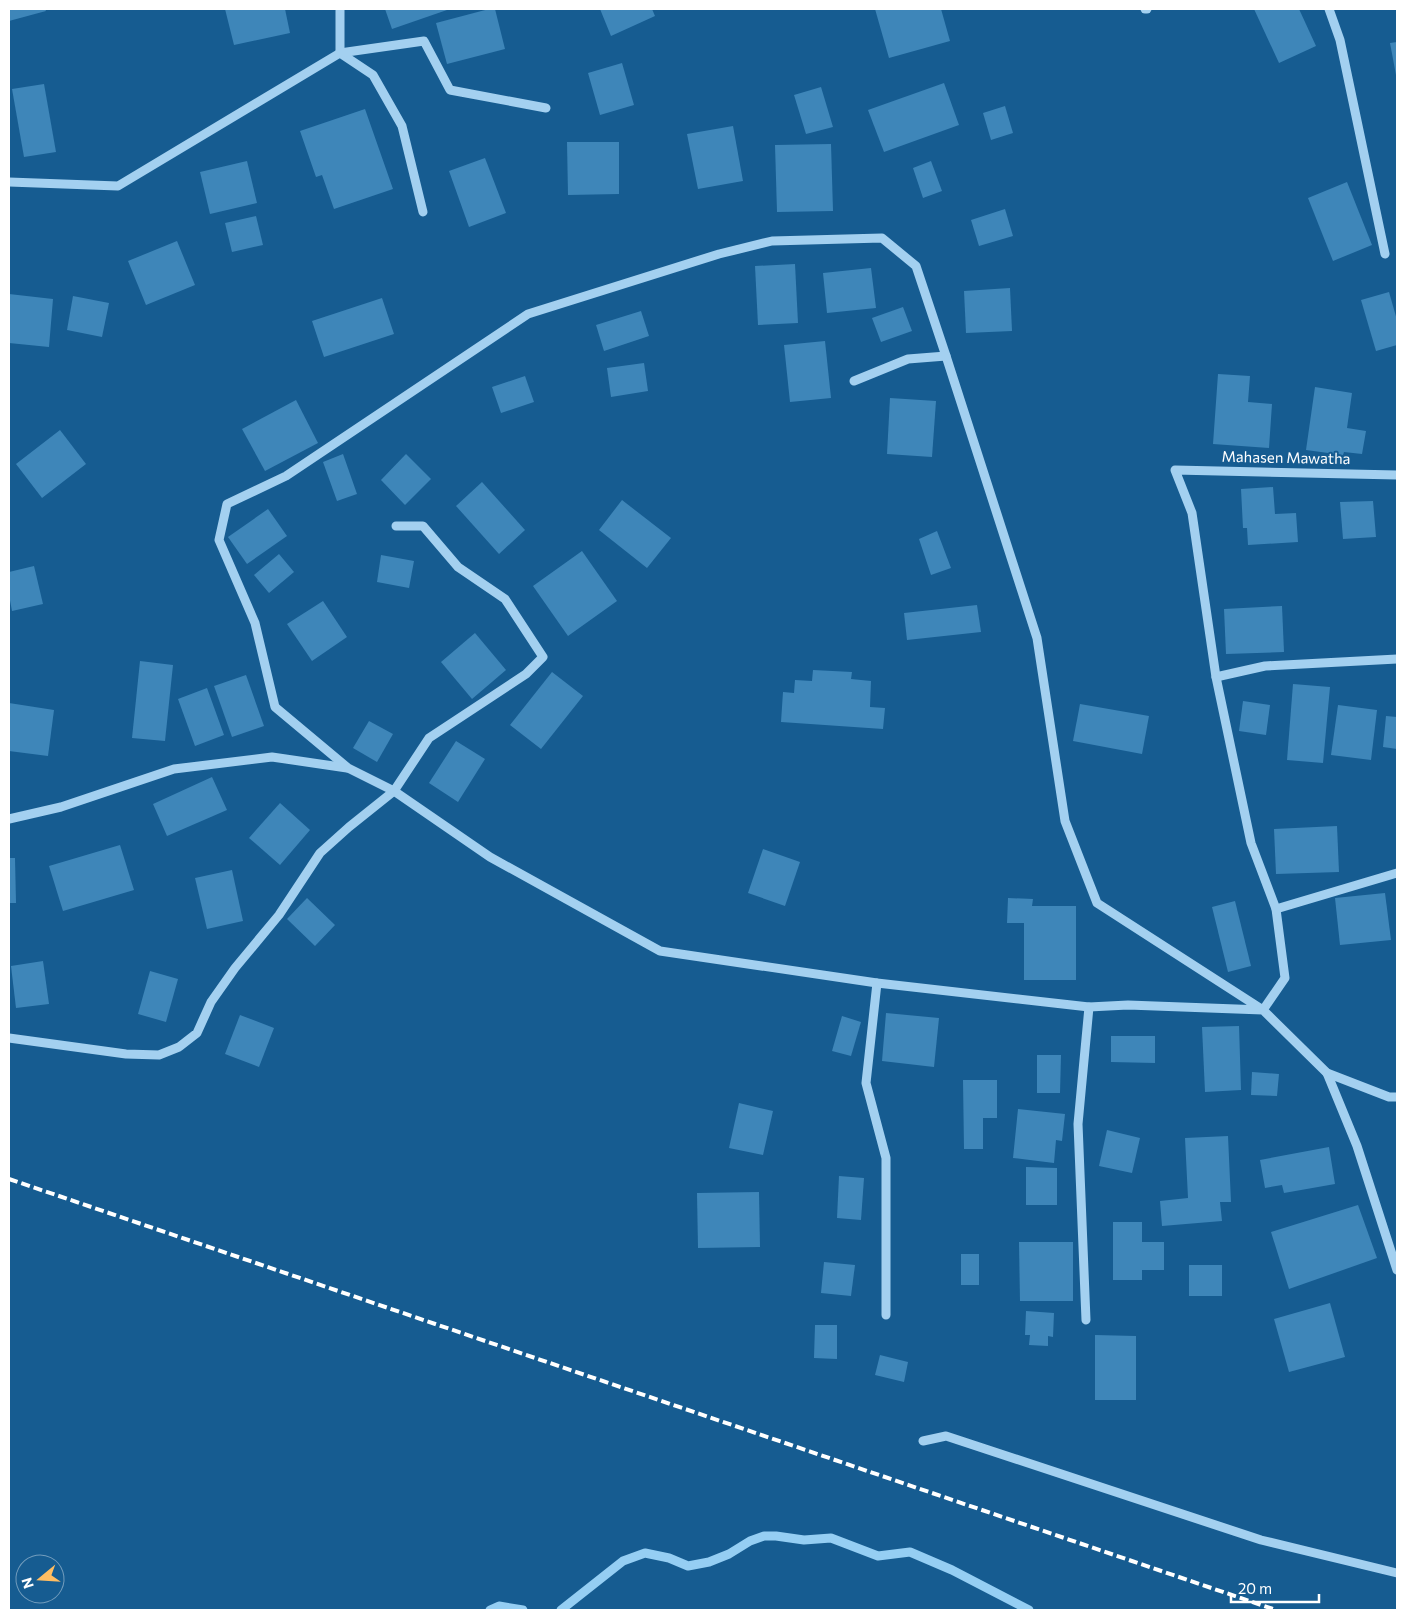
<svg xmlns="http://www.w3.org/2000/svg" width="1406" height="1619" viewBox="0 0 1406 1619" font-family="Commissioner,sans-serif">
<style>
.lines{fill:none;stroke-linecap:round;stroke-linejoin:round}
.stream{stroke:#95cef3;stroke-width:9}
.building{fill:#3e86b9}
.minor{stroke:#a3d0f0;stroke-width:9}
.rail{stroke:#fff;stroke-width:4;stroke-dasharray:9 4;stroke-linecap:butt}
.labels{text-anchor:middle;stroke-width:4;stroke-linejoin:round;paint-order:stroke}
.street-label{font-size:15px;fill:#fff;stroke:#165c91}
</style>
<rect width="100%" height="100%" fill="#165c91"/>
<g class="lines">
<g class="stream">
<polyline points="490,1610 499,1606 523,1610"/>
<polyline points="561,1610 623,1561 645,1553 669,1558 688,1566 709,1562 729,1554 750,1541 764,1536 776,1536 804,1540 831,1538 878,1556 910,1552 952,1570 1029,1610"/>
</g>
</g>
<g class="building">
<polygon points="9,9 45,9 46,11 9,21"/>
<polygon points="225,9 285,9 290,33 234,45"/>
<polygon points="385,9 446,9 447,10 392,29"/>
<polygon points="489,9 495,9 505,49 447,64 436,23"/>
<polygon points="600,9 652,9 655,16 611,36"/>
<polygon points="875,9 941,9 950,41 889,58"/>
<polygon points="1254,9 1299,9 1316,46 1279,63"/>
<polygon points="1397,42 1397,75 1396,75 1390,43"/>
<polygon points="622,63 634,105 600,115 588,73"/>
<polygon points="944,83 959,125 884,152 868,110"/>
<polygon points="44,84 56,152 24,157 12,89"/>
<polygon points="821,87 833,127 806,134 794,95"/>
<polygon points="1005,106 1013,133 991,140 983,113"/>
<polygon points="365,109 393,189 334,209 322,175 316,177 300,131"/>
<polygon points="733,126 743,181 698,189 687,134"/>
<polygon points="567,142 619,142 619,194 568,195"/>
<polygon points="831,144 833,211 777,212 775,145"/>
<polygon points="485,158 506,213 469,227 449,171"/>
<polygon points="247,161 257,203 210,214 200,172"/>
<polygon points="931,161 942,191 923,198 913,168"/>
<polygon points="1347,182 1372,245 1333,261 1308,198"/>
<polygon points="1005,209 1013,236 979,246 971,220"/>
<polygon points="256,216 263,245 232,252 225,223"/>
<polygon points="177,241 195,285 146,305 128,261"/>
<polygon points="795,264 798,323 758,325 755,266"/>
<polygon points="871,268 876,308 827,313 823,273"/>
<polygon points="1010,288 1012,331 966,333 964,291"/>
<polygon points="1389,292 1397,320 1397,345 1376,351 1361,300"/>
<polygon points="9,294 53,299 49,347 9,343"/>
<polygon points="73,296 109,303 102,337 67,330"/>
<polygon points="382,298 394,334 324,357 312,321"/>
<polygon points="903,307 912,331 881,342 872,318"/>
<polygon points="641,311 649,336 604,351 596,325"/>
<polygon points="825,341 831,398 790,402 784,345"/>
<polygon points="644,363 648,391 611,397 607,368"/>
<polygon points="1218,374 1250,376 1248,402 1272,404 1269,448 1213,444"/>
<polygon points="525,376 534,402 501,413 492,387"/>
<polygon points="1315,387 1352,393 1347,428 1366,431 1362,454 1344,452 1343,455 1306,450"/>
<polygon points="890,398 936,401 932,457 887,454"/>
<polygon points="296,400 318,443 265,471 242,429"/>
<polygon points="60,430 86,464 42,498 16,464"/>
<polygon points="343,454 357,494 337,501 323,462"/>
<polygon points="406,454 431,479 405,505 381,480"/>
<polygon points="482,482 525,530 499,554 456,506"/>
<polygon points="1273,487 1275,514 1296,513 1298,542 1248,545 1247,528 1243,528 1241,489"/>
<polygon points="622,500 671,538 647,568 599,530"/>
<polygon points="1373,501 1376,537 1343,539 1340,502"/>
<polygon points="268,509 287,536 247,564 228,537"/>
<polygon points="937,531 951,568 931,575 919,539"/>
<polygon points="582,551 617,601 568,636 533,586"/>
<polygon points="279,554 294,572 269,593 254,575"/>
<polygon points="381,555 414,561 409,588 377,582"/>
<polygon points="34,566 43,604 12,611 9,595 9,572"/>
<polygon points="323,601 347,637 312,661 287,624"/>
<polygon points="977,605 981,632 907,640 904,613"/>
<polygon points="1282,606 1284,652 1226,654 1224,609"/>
<polygon points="475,633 506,670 472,699 441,662"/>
<polygon points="140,661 173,665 165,741 132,738"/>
<polygon points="813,670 852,672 851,679 871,681 870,707 885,708 883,729 781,722 783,692 794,693 795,680 812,681"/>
<polygon points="552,672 583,696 541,749 510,725"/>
<polygon points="246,675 264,726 232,737 214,686"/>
<polygon points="1293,684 1330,687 1323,763 1287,760"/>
<polygon points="207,688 224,735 195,746 178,699"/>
<polygon points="1243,701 1270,705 1266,735 1239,731"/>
<polygon points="9,703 54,710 48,756 9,751"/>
<polygon points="1080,704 1149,716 1142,754 1073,741"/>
<polygon points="1338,705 1377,710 1371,760 1331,755"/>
<polygon points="1386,716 1397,717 1397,749 1383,747"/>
<polygon points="369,721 393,734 377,762 353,748"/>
<polygon points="456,741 485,759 458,802 429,783"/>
<polygon points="212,777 227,810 167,836 153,804"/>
<polygon points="280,803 310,830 280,865 249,838"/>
<polygon points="1337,826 1339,872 1276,874 1274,829"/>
<polygon points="120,845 134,890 63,911 49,866"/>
<polygon points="763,849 800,862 785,906 748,893"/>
<polygon points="9,858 15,858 16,903 9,903"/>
<polygon points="232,870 243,921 207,929 195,878"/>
<polygon points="1385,893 1391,940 1340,945 1335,898"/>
<polygon points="307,898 335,925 315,946 287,919"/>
<polygon points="1008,898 1033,899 1032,906 1076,906 1076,980 1024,980 1024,923 1007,923"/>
<polygon points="1235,901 1251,966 1228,972 1212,907"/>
<polygon points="43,961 49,1004 16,1008 11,966"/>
<polygon points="150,971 178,979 166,1022 138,1014"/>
<polygon points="886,1013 939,1018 934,1067 882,1061"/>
<polygon points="240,1015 274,1028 259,1067 225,1054"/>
<polygon points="842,1016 861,1022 851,1056 832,1051"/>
<polygon points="1239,1026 1241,1090 1205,1092 1202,1027"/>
<polygon points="1111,1036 1155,1036 1155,1063 1111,1062"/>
<polygon points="1037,1055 1061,1055 1060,1093 1037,1093"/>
<polygon points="1252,1072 1279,1074 1277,1096 1251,1095"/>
<polygon points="963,1080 997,1080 997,1118 983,1118 983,1149 964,1149"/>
<polygon points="739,1103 773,1111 763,1155 729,1148"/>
<polygon points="1018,1109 1065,1114 1062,1141 1056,1140 1054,1163 1013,1158"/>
<polygon points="1107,1130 1140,1138 1132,1173 1099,1166"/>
<polygon points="1228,1136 1231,1202 1220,1202 1222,1221 1162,1226 1160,1201 1188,1198 1185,1138"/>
<polygon points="1329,1147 1335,1184 1284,1193 1282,1185 1265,1188 1260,1160"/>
<polygon points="1026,1167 1057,1168 1057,1205 1026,1205"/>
<polygon points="839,1176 864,1178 861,1220 837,1218"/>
<polygon points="759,1192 760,1247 698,1248 697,1193"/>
<polygon points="1358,1205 1377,1258 1289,1289 1271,1232"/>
<polygon points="1113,1222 1142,1222 1142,1242 1164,1242 1164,1270 1142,1270 1142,1280 1113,1280"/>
<polygon points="1019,1242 1073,1242 1073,1301 1020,1301"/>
<rect x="961" y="1254" width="18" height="31"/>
<polygon points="824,1262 855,1265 851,1296 821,1293"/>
<rect x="1189" y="1265" width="33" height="31"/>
<polygon points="1330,1303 1345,1357 1289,1372 1274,1319"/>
<polygon points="1026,1311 1054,1313 1053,1337 1048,1336 1048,1346 1029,1345 1030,1335 1025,1335"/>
<polygon points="815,1325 837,1325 837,1359 814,1358"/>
<polygon points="1095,1335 1136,1336 1136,1400 1095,1400"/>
<polygon points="880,1355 908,1362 904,1382 875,1375"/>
</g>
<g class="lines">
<g class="minor">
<polyline points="340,9 340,53 373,75 402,126 423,212"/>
<polyline points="1145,9 1147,9"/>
<polyline points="1329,9 1340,40 1385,254"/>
<polyline points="9,182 118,186 340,53 424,41 450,90 546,108"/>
<polyline points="854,381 908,359 946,356"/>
<polyline points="1397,475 1175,470 1192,513 1216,677 1251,843 1276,909 1285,978 1263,1010 1097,903 1065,821 1037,638 946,356 916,266 882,238 772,241 719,254 528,314 286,476 227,504 219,540 255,623 275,707 348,768 394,791 490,857 660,951 877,983 1089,1007 1128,1005 1263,1010 1327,1073 1389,1097 1397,1097"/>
<polyline points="1216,677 1265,666 1397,659"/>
<polyline points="9,819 61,807 174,769 272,757 347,768"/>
<polyline points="1276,909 1397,873"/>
<polyline points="877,983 866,1083 886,1158 886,1315"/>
<polyline points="9,1038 126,1054 159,1055 179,1047 197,1033 211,1002 235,968 279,915 320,853 349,827 394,791 429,738 526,674 543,657 505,599 458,567 423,526 396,526"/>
<polyline points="1327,1073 1357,1146 1397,1270"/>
<polyline points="1086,1320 1078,1124 1089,1007"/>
<polyline points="923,1441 946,1436 1261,1540 1397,1573"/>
</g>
<polyline class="rail" points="9,1179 1276,1610"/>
</g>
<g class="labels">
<g class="street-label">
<text transform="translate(1286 458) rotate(1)" y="5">Mahasen Mawatha</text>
</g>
</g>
<rect width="1406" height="1619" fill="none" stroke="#ffffff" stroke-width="20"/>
<g transform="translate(40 1579) rotate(252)"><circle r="24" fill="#165c91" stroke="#739dbd"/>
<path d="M0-4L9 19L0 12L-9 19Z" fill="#ffbd62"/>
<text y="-8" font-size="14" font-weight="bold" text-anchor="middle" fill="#ffffff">N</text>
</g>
<path d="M1231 1594v8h88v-8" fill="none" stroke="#ffffff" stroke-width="2.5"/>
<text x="1238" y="1594" font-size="15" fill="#ffffff" stroke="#165c91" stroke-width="4" paint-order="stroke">20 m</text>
</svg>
